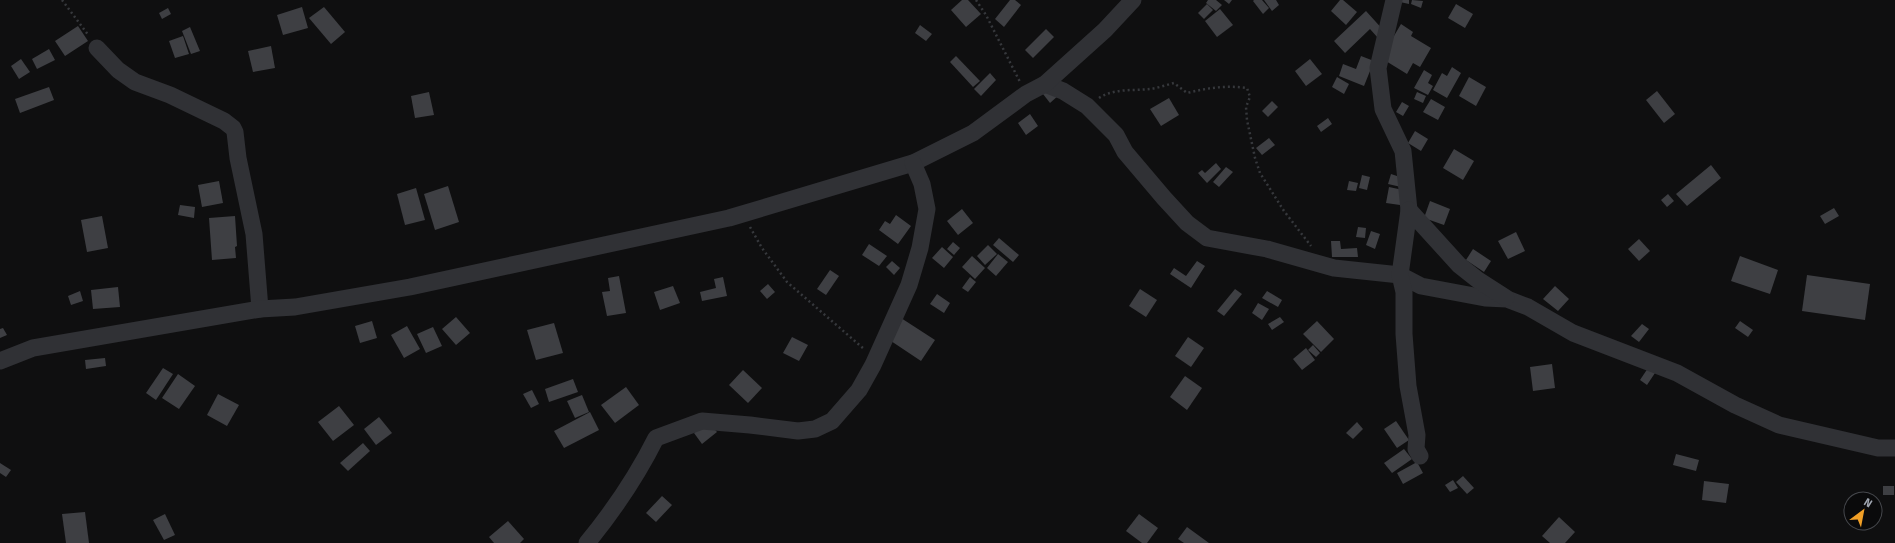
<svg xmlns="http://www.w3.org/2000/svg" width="1895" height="543" viewBox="0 0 1895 543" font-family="'Fira Sans',sans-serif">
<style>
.building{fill:#3e3f43}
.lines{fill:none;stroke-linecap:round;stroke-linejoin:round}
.path{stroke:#36383c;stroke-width:2.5;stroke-dasharray:2 3;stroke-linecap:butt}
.minor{stroke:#303135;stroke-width:17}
</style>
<rect width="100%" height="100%" fill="#0f0f10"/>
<g class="building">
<polygon points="962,0 968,0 981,14 966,27 951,10"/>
<polygon points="1010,0 1015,0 1021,5 1004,27 995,19"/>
<polygon points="1208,0 1216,0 1222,5 1216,11 1206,3"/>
<polygon points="1224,0 1232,0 1229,4"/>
<polygon points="1254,0 1262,0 1269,8 1263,14 1253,1"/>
<polygon points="1264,0 1276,0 1279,5 1272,11"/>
<polygon points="1340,0 1343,0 1357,12 1346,25 1331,11"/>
<polygon points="1401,0 1409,0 1409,4 1400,2"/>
<polygon points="1412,0 1423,1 1421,8 1411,4"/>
<polygon points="1207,4 1213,10 1204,19 1198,13"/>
<polygon points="1456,4 1473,14 1465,28 1448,18"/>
<polygon points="302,7 308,28 283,35 277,15"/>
<polygon points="324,7 345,32 331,44 309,18"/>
<polygon points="168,8 171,14 162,19 159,13"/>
<polygon points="1220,9 1233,25 1217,37 1205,21"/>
<polygon points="1366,11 1385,32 1378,38 1370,29 1345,53 1334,41"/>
<polygon points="1401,24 1413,32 1411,36 1431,48 1420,67 1413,63 1407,74 1381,58"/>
<polygon points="920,25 932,34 926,41 915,33"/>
<polygon points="78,26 88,41 65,56 55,41"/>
<polygon points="190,27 200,51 191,54 182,31"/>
<polygon points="1046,29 1054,37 1033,58 1025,50"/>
<polygon points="183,36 189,54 175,58 169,41"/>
<polygon points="271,46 275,68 253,72 248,51"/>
<polygon points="49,49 55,60 37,69 32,59"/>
<polygon points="956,56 980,81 973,87 950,62"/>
<polygon points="1361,56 1374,61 1364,86 1339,76 1343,64 1356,69"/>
<polygon points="21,59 30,72 19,79 11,66"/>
<polygon points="1310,59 1322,74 1306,86 1295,71"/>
<polygon points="1452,67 1461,73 1447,98 1433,90 1442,73 1447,76"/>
<polygon points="1424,70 1432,75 1428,83 1433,86 1428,95 1414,88"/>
<polygon points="990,73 996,80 981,96 974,89"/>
<polygon points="1337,77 1349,84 1344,94 1332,87"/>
<polygon points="1469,77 1486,87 1476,106 1459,96"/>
<polygon points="49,87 54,100 20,113 15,99"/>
<polygon points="1052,87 1059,95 1050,103 1043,94"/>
<polygon points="1657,91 1675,114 1664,123 1646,100"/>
<polygon points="429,92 434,115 415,118 411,96"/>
<polygon points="1417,92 1426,96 1423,103 1414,99"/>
<polygon points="1169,98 1179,115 1161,126 1150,109"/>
<polygon points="1431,99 1445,107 1438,120 1423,112"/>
<polygon points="1272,101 1278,107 1268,117 1262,111"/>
<polygon points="1402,102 1409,106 1403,116 1396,112"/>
<polygon points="1030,114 1038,126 1026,135 1018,123"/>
<polygon points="1328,118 1332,124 1321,132 1317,126"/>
<polygon points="1415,131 1428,139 1421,151 1408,143"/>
<polygon points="1269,138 1275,145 1262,155 1256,148"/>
<polygon points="1454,149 1474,161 1463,180 1443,168"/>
<polygon points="1216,163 1221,169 1207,183 1198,173 1202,170 1205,173"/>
<polygon points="1711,165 1721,178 1687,206 1676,194"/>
<polygon points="1226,167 1233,172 1219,187 1213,182"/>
<polygon points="1391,174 1403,178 1401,187 1388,184"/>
<polygon points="1362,175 1370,177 1367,190 1359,188"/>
<polygon points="219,181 223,203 202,207 198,185"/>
<polygon points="1349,181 1358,183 1356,191 1347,190"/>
<polygon points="448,186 459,222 435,230 424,194"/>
<polygon points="1389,187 1403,190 1400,205 1386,203"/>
<polygon points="416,188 425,220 405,225 397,194"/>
<polygon points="1668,194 1674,201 1667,207 1661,200"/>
<polygon points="1430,201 1450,209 1444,225 1424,218"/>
<polygon points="180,205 195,207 194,218 178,215"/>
<polygon points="1834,208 1839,216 1825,224 1820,216"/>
<polygon points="962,209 973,223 958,235 947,221"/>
<polygon points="896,215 911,226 898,244 879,230 885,221 890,224"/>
<polygon points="102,216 108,248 87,252 81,220"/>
<polygon points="235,216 237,246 235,247 236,258 212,260 209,218"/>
<polygon points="1358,227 1366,228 1365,238 1356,237"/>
<polygon points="1371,231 1380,234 1375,249 1366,245"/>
<polygon points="1516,232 1525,251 1508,259 1498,241"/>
<polygon points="999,238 1019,255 1013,262 993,245"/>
<polygon points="1639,239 1650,251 1639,261 1628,249"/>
<polygon points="1331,241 1340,241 1341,249 1357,248 1358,257 1332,257"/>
<polygon points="953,242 960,248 954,255 947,249"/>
<polygon points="869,244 887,256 879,266 862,255"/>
<polygon points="988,245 997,254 985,265 977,256"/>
<polygon points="942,247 953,257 944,268 932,258"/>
<polygon points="1473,249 1491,261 1484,272 1466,260"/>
<polygon points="998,254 1008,262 996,276 987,268"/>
<polygon points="972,256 985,268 975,279 962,267"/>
<polygon points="1740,256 1778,270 1770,294 1731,281"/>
<polygon points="892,261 900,268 894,275 886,267"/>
<polygon points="1197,261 1205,266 1191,288 1170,274 1174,268 1186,276"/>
<polygon points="830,270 839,276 826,295 817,289"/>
<polygon points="1807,275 1870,284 1865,320 1802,311"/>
<polygon points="619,276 626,313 607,316 602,292 610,291 608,278"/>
<polygon points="723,277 727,296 702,301 700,292 716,288 714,279"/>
<polygon points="970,277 976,282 968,292 962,288"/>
<polygon points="768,284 775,292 767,299 760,291"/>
<polygon points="673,286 680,303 660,310 654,292"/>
<polygon points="1555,286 1569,299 1558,311 1543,299"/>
<polygon points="118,287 120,307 93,309 91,290"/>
<polygon points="1140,289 1157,300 1146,317 1129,306"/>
<polygon points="1235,289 1242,294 1224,316 1217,311"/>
<polygon points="80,291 83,301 71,305 68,296"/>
<polygon points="1267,291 1282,300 1278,307 1262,298"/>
<polygon points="937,294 950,303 944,313 930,304"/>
<polygon points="1258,303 1269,309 1262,320 1252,313"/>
<polygon points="456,317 470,333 456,345 442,329"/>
<polygon points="1280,317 1284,322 1272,330 1268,324"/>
<polygon points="901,318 935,340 921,361 888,339"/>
<polygon points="372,321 377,338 360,343 355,326"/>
<polygon points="1317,321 1334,339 1321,352 1303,334"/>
<polygon points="1740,321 1753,330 1748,337 1735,328"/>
<polygon points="554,323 563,353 536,360 527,330"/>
<polygon points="1642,324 1649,329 1639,342 1631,336"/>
<polygon points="407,326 420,349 404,358 391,335"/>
<polygon points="433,327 442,346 426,353 417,334"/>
<polygon points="3,328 7,335 0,338 0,329"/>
<polygon points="792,337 808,345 799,361 783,353"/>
<polygon points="1188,337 1204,348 1191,367 1175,356"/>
<polygon points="1313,345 1320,353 1316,357 1308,350"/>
<polygon points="1306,348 1315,360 1302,370 1293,359"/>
<polygon points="105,358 106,366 86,369 85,360"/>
<polygon points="1552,364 1555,388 1533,391 1530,367"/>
<polygon points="163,368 173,374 156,400 146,393"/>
<polygon points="1648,368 1655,373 1647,385 1640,380"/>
<polygon points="743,370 762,388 748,403 729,385"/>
<polygon points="178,374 195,386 179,409 162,398"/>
<polygon points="1185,376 1202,388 1187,410 1170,397"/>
<polygon points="573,379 578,392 549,402 545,389"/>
<polygon points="626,387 639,405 615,423 601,405"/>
<polygon points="532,390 539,404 531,408 523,394"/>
<polygon points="218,394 239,405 227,426 207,415"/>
<polygon points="582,395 589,412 575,418 567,401"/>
<polygon points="339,406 354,425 333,441 318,422"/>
<polygon points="590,412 599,430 564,448 554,431"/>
<polygon points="379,417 392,433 376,445 364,429"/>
<polygon points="1396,421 1409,440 1397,448 1384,429"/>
<polygon points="708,422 717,432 702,444 694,433"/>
<polygon points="1357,422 1363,429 1353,439 1346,433"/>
<polygon points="363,443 370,451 348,471 340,463"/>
<polygon points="1404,449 1412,459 1392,473 1384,463"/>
<polygon points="1676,454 1699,460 1696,471 1673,465"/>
<polygon points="1417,462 1423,473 1403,484 1397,473"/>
<polygon points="0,463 11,470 6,477 0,473"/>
<polygon points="1463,476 1474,488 1467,494 1456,482"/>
<polygon points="1453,480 1458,488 1450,492 1445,485"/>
<polygon points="1704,481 1729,484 1726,503 1702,500"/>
<rect x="1883" y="486" width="11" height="9"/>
<polygon points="662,496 672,505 656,522 646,513"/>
<polygon points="85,512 89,543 66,543 62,514"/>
<polygon points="165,514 175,535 164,540 153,520"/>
<polygon points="1139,514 1158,528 1147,543 1142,543 1126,531"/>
<polygon points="1559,517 1575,532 1565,543 1550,543 1542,536"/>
<polygon points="508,521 524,539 520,543 494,543 489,537"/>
<polygon points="1187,527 1209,543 1184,543 1178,539"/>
</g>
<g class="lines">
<g class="path">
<polyline points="62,0 89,36"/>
<polyline points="976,0 986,15 1020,82"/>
<path d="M1099,98C1114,88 1133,91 1150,89C1158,88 1166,85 1174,83L1187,93C1207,88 1226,85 1247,88L1250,97L1246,107L1247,120L1255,158L1260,173L1284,211L1311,246"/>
<polyline points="750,227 762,248 787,282 864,349"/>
</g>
<g class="minor">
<polyline points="1394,0 1378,68 1383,109 1403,151 1409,210"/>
<polyline points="97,48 118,70 135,82 170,95 224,121 233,128 235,132 238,158 254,234 260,309"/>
<polyline points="1045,84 1063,91 1087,106 1116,135 1125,152 1164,198 1187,223 1207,238 1267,249 1334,268 1400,275 1421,286 1485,298 1507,299 1528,307 1573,333 1677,373 1735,405 1779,425 1878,448 1895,448"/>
<polyline points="0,361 33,348 260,309 295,307 410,287 729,218 913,163 973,133 1026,94 1045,84 1105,30 1133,0"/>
<polyline points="1420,456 1416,449 1417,435 1408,386 1404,334 1404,292 1400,275 1409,210 1459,265 1478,280 1506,298"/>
<path d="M587,543C614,510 637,476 656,438L702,421L750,425L798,431L815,429L832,421L859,390L873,365L909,285L920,248L927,209L922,184L913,163"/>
</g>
</g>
<g transform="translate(1863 511) rotate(32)"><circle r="19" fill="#0a0a0b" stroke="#46484d"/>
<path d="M0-3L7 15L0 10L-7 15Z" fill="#f19f26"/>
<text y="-6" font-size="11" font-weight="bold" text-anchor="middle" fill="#a0a6b1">N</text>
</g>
</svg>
